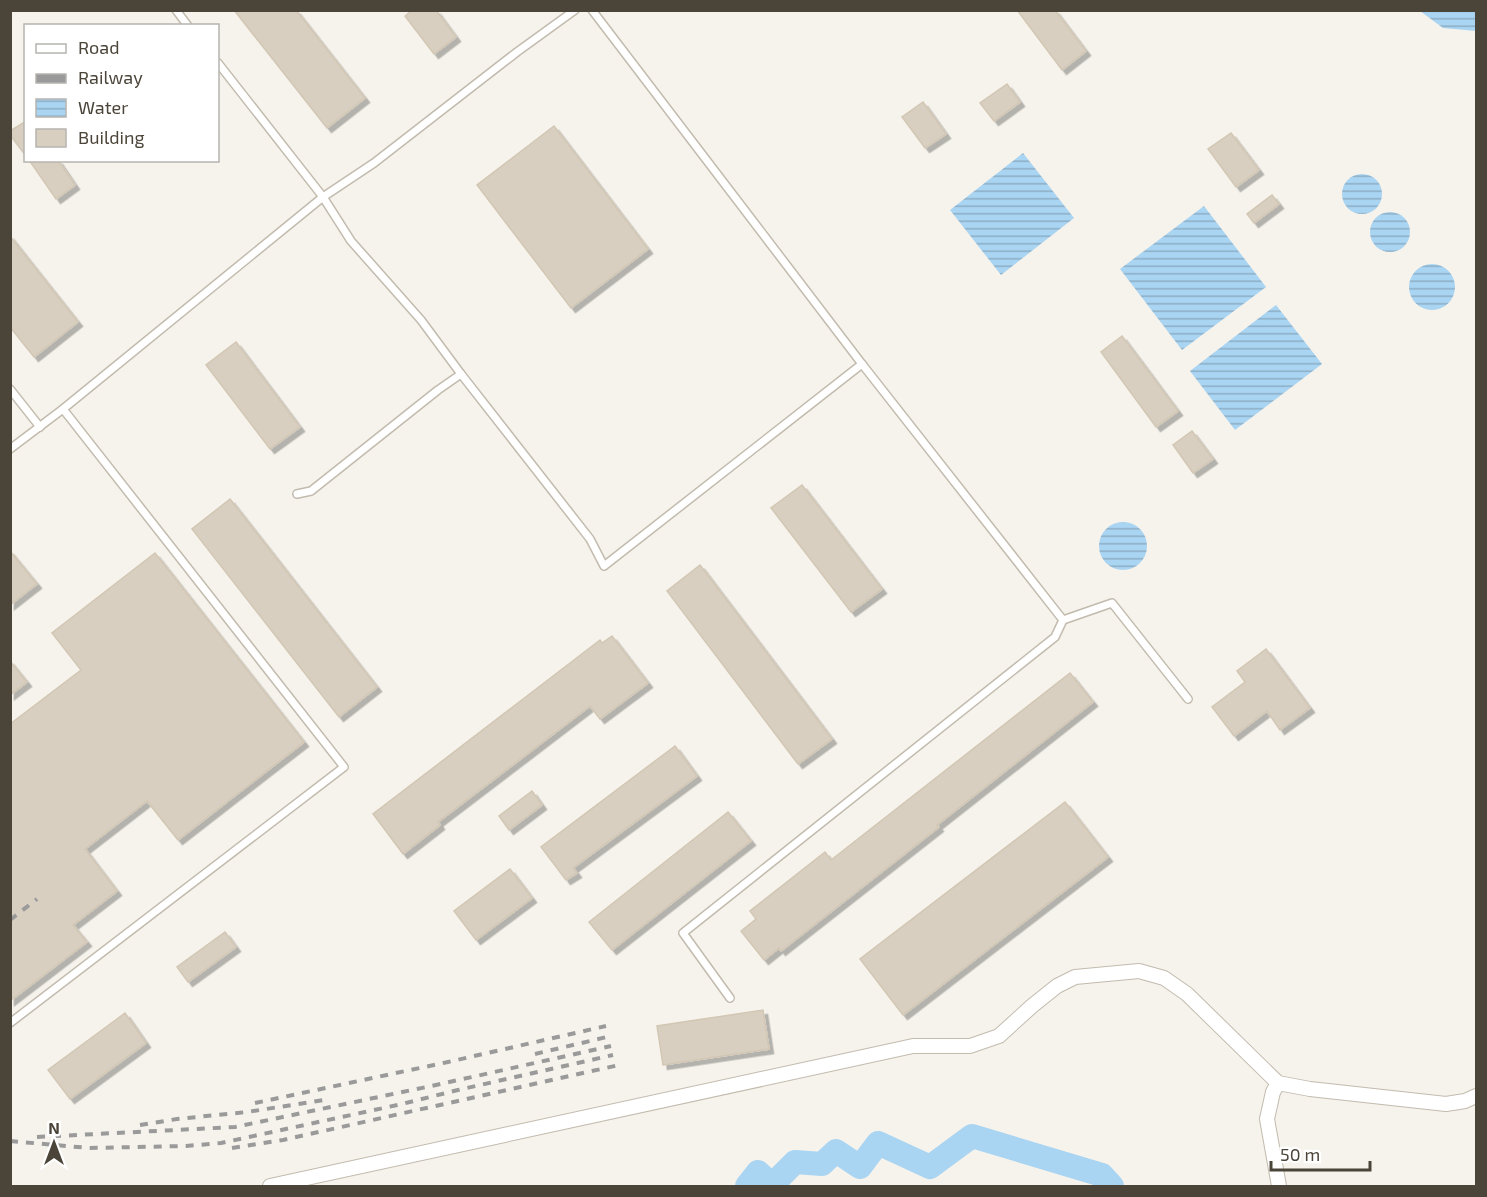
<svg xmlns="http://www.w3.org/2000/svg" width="1487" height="1197" viewBox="0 0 1487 1197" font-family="'Exo 2',sans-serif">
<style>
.water{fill:url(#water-rules)}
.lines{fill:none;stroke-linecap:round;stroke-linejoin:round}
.river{stroke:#a9d4f2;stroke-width:24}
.building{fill:#d8cfc1;stroke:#d3c7b4;stroke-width:1.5;filter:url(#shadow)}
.lane-casing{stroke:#c2bbae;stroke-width:10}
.street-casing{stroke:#c2bbae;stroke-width:16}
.lane{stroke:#fff;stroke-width:7}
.street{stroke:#fff;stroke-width:14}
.rail{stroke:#9a9a9a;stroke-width:4;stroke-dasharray:8 8;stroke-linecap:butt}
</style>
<defs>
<pattern id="water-rules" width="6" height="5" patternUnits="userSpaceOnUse" patternTransform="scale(1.5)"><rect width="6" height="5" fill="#a9d4f2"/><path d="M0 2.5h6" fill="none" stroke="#8caec5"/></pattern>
<filter id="shadow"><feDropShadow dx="4.5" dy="4.5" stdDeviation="0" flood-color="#0004"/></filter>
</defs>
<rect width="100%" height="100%" fill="#f6f3ec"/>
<g class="water">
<polygon points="1420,11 1476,11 1476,31 1443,28"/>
<polygon points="1023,153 1074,218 1001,275 950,210"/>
<circle cx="1362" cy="194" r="20"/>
<polygon points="1204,206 1266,287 1182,350 1120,269"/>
<circle cx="1390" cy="232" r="20"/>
<circle cx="1432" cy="287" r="23"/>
<polygon points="1276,305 1322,364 1235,430 1190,371"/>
<circle cx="1123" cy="546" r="24"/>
</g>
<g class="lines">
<polyline class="river" points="747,1186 758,1172 772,1185 795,1162 822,1164 836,1151 860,1167 878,1143 930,1167 972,1136 1102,1175 1112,1186"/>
</g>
<g class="building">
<polygon points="234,10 296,10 365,98 327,128"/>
<polygon points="412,10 436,10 456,37 434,54 405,16"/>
<polygon points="1017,10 1055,10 1086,51 1062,70"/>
<polygon points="1007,84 1020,102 994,121 980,103"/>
<polygon points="923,102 946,134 925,148 902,117"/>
<polygon points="26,121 26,156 10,135 10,131"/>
<polygon points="554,126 648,249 571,308 477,185"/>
<polygon points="1231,133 1259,170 1236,187 1208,149"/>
<polygon points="29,160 58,160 75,185 56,199"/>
<polygon points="1272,195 1279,204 1254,223 1247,214"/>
<polygon points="10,236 78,322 34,357 10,327"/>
<polygon points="1122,336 1178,411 1156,427 1101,352"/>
<polygon points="236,342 300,427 270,449 206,365"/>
<polygon points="1192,431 1213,459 1193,473 1173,445"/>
<polygon points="802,485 882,589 851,612 771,508"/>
<polygon points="230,499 377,687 339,717 192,529"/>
<polygon points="10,551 37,584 10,605"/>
<polygon points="155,553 304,742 178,840 147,801 85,849 117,891 73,925 87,942 10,1001 10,724 81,670 52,633"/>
<polygon points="700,565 832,739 798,764 667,591"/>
<polygon points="612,636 648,683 600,719 590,706 438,822 440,825 403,854 373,814 600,640 602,643"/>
<polygon points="1266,649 1310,708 1280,730 1267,711 1234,736 1212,707 1245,682 1237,671"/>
<polygon points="10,661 27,682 10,695"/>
<polygon points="1070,673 1093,702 937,825 939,827 781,951 779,948 764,960 741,931 756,919 750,911 825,852 831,860"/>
<polygon points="675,746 697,776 573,868 577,873 566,880 541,847"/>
<polygon points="532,791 542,805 509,830 499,816"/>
<polygon points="1065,802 1108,857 903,1015 860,959"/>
<polygon points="728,812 751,841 612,950 589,922"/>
<polygon points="510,869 532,898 476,940 454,911"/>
<polygon points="225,932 236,947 188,982 177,967"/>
<polygon points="763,1010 769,1049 663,1065 657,1026"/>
<polygon points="125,1013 146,1043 70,1099 48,1070"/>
</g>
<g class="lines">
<defs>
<g id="lane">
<polyline points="176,10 188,26"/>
<polyline points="575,10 517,52 374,163 323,197 351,241 421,320 461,374 590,539 604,566 862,364 592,10"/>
<polyline points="862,364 1063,620 1112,603 1188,699"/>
<polyline points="10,389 40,427"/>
<polyline points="10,449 63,409 323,197 218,63"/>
<polyline points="297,494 311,491 438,390 461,374"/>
<polyline points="730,998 683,933 1055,637 1063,620"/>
<polyline points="10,1023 344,767 63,409"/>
</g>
<g id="street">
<polyline points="270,1186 913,1046 970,1046 999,1036 1032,1006 1057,986 1075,977 1139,971 1164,978 1187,994 1278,1083"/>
<polyline points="1279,1186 1267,1119 1273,1092 1278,1083 1310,1089 1446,1104 1465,1101 1476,1096"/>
</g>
</defs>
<use href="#lane" class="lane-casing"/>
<use href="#street" class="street-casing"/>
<use href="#lane" class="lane"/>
<use href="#street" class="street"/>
<g class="rail">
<polyline points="10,920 37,899"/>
<polyline points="535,1054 611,1036"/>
<polyline points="255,1103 448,1062 606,1026"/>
<polyline points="140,1125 177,1119 247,1112 330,1099"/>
<polyline points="37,1137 235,1127 436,1085 611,1046"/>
<polyline points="10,1141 89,1148 186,1146 221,1143 402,1104 458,1090 613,1055"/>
<polyline points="232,1148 283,1140 619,1065"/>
</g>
</g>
<rect width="1487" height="1197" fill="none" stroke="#4b4439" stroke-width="24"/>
<rect x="24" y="24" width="195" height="138" fill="#ffffff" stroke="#b7b4b0" stroke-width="1.5"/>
<rect x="36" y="44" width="30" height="9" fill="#ffffff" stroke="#b7b4b0" stroke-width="1.5"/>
<text x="78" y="54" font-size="18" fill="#4b4439">Road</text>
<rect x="36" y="74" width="30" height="9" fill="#9a9a9a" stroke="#b7b4b0" stroke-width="1.5"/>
<text x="78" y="84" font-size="18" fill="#4b4439">Railway</text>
<rect x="36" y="99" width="30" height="18" fill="url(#water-rules)" stroke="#b7b4b0" stroke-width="1.5"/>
<text x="78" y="114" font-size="18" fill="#4b4439">Water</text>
<rect x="36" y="129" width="30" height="18" fill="#d8cfc1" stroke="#b7b4b0" stroke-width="1.5"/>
<text x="78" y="144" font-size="18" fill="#4b4439">Building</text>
<g transform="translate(54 1143)" stroke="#ffffff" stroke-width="4.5" paint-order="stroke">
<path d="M0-4.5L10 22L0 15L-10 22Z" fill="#4b4439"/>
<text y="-9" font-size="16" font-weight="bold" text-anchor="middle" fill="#4b4439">N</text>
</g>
<path d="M1271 1161v9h99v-9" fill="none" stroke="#4b4439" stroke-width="3"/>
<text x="1280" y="1161" font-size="18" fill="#4b4439" stroke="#ffffff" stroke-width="4.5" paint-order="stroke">50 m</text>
</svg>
